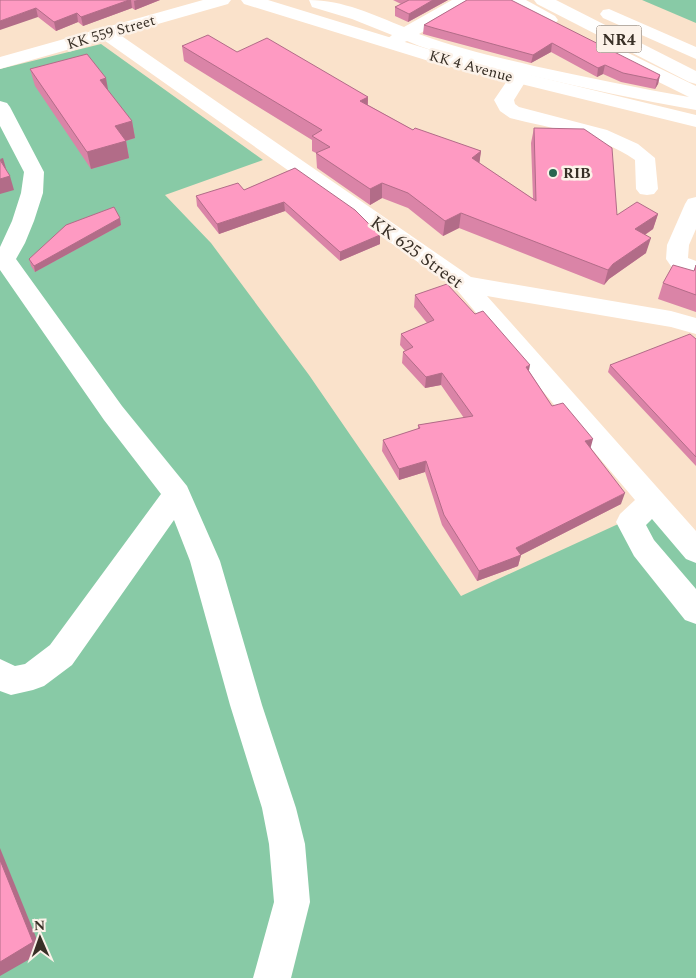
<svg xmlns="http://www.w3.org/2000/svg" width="696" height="978" viewBox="0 0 696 978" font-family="Spectral,serif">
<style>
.green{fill:#88caa6}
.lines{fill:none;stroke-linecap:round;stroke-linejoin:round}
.minor{fill:#fff;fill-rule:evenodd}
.major{fill:#fff;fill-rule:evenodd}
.highway{fill:#fff;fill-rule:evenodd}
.wall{fill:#da84a7}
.shaded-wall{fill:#b26c88}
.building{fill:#fe9ac2;stroke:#b26c88}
.poi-dot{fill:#2a6651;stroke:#fcf2e9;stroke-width:2}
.labels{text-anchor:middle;stroke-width:5;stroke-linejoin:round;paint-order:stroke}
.far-street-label{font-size:15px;fill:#382f26;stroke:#fcf2e9}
.far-poi-label{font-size:15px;font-weight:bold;fill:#382f26;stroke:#fcf2e9;text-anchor:start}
.shield{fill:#fcf2e9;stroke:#736a60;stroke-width:1}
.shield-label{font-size:16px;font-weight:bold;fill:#382f26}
.street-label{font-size:18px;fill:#382f26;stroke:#fcf2e9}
</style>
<rect width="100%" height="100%" fill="#fae2cb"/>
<g class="green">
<polygon points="642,0 696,0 696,23"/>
<polygon points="101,44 263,160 165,195 211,243 309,375 461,596 651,509 696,562 696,978 0,978 0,69"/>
</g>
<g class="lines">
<g class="minor">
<path d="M309,0C343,0 374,15 404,27L452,0H473L470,4L419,34C456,48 496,57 534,66C586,77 637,88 689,97L610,58L607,54L610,50L616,49L622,50L696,86V110C640,100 584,88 528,75C487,66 445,57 407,41L394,46L388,45L385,41L392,35L352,19L312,7Z"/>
<polygon points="504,0 526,0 555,16 558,20 555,24 549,25 543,24 507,4"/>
<polygon points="107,29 113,30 471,277 671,311 696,318 696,334 671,327 487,296 696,531 696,563 686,559 652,519 646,525 654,540 696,589 696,624 685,620 634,556 616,522 620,514 635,500 456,289 101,38 98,34 101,30"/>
<path d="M518,73L525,75L527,79L514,100L515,104L519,107L607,130L638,144L655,158L658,189L654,194L647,195L640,194L636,189L635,160C598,134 553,129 510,118L500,111L494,100L511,75Z"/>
<polygon points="0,101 7,103 10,107 44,172 43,193 34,221 25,243 16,259 122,406 187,486 220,561 262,705 296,808 305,844 310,902 291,978 253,978 274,902 269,844 262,808 230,705 190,561 174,520 72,665 44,686 33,690 11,695 0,691 0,659 15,666 25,664 50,645 161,494 104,420 0,270 0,247 12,221 21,193 24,172 0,126"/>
<polygon points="696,197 696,229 689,245 688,258 696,261 696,276 673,269 666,259 667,245 685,204 688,199"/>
</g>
<g class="major">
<polygon points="203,0 231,0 228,4 0,69 0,57"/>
<polygon points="241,0 268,0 444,54 696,115 696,127 432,62 244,4"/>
</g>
<g class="highway">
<polygon points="534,0 556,0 696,71 696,84 689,82 537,4"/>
<polygon points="609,9 696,47 696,59 603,18 600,14 603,10"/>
</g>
</g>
<g class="wall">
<polygon points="0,0 160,0 135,10 132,8 83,26 78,22 56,31 38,17"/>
<polygon points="393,0 448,0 408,22 395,16 395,7 401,4"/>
<polygon points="467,0 660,75 658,84 655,89 621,82 603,74 597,77 551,52 531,63 434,37 423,34 424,25"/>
<polygon points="182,46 237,52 368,97 368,105 413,130 481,151 479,163 533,199 531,143 534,128 617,215 658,214 653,229 645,235 646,253 609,279 604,285 459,228 443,236 408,208 382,198 370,205 317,168 316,153 312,151 312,140 184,61"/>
<polygon points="30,69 108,90 132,121 135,138 126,141 129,158 91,169 35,86"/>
<polygon points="295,168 380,235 380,244 340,261 285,211 219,234 197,206 196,196 244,190"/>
<polygon points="121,225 35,272 31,266 29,259"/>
<polygon points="696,265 696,312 658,299 663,283 694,271"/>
<polygon points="415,295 529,371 552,406 591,448 621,504 521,555 518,566 477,581 442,525 425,472 399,480 382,451 383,440 418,429 418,425 464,418 441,385 425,388 402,363 403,352 405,351 400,345 401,334 427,323 414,307"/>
<polygon points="696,339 696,466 608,372 610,365"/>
</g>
<g class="shaded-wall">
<polygon points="129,0 131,0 132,8 83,26 81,17"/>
<polygon points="137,0 160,0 135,10 134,1"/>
<polygon points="433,0 448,0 408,22 409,14"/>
<polygon points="36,8 38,17 0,30 0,21"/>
<polygon points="77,13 78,22 56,31 54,22"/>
<polygon points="552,43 551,52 531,63 533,55"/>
<polygon points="605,65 603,74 597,77 598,68"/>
<polygon points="660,75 658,84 655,89 657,80"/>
<polygon points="106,78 109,95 100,80"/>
<polygon points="368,97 367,112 360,101"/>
<polygon points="132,121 135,138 118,143 115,126"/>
<polygon points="126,141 129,158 91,169 87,152"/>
<polygon points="481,151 479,166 472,158"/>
<polygon points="3,158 7,172 0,159"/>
<polygon points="10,176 14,190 0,194 0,179"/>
<polygon points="382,183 382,198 370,205 370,189"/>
<polygon points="284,202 285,211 219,234 217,224"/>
<polygon points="461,213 459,228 443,236 445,221"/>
<polygon points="658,214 653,229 631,244 635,229"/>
<polygon points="120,218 121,225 35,272 34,266"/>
<polygon points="380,235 380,244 340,261 340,252"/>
<polygon points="651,238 646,253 609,279 604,285 608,270 613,264"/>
<polygon points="530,365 528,376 526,367"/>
<polygon points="442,373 441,385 425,388 426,377"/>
<polygon points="593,439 590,450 585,441"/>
<polygon points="426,461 425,472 399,480 399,469"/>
<polygon points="625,493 621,504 521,555 518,566 477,581 479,571 516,548"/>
<polygon points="0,848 42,952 0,976"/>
</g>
<g class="building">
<polygon points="0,0 129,0 81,17 77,13 54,22 36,8 0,21"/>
<polygon points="409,0 433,0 409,14 395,7"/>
<polygon points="467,0 511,0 660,75 657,80 623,73 605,65 598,68 552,43 533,55 434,28 424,25"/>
<polygon points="208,35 237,52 267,38 368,97 360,101 413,130 415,128 481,151 472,158 536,201 534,128 584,129 612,148 617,215 637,202 658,214 635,229 651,238 613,264 608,270 461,213 445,221 408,193 382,183 370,189 316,153 330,147 312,136 322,130 182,46"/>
<polygon points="87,54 106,78 100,80 132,121 115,126 126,141 87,152 30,69"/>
<polygon points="0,160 10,176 0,179"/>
<polygon points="295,168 355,210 380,235 340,252 284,202 217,224 196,196 238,183 244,190"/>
<polygon points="114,207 120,218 34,266 29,259 66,225"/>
<polygon points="673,265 694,271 696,265 696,295 663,283"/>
<polygon points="447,284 475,314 483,311 530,365 526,367 552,406 563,403 593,439 585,441 625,493 516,548 521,555 479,571 444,515 426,461 399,469 383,440 420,428 418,425 473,416 442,373 426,377 403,352 413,347 401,334 434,320 415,295"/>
<polygon points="690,334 696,339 696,457 610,365"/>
<polygon points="0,860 33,942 0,962"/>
</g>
<circle class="poi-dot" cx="553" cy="173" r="5"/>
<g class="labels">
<g class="far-street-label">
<text transform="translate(111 32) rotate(-16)" y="5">KK 559 Street</text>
<text transform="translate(471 66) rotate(15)" y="5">KK 4 Avenue</text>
</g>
<g class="far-poi-label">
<text x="563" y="178">RIB</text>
</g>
<rect class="shield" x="596.5" y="25.5" width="45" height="27" rx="4"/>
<g class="shield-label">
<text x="619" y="45">NR4</text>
</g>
<g class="street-label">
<text transform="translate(417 252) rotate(36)" y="6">KK 625 Street</text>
</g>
</g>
<g transform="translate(40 938) rotate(358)" stroke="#fcf2e9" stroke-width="4" paint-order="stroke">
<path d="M0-4L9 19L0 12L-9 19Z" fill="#382f26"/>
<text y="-8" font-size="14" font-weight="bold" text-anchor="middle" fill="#382f26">N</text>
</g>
</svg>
